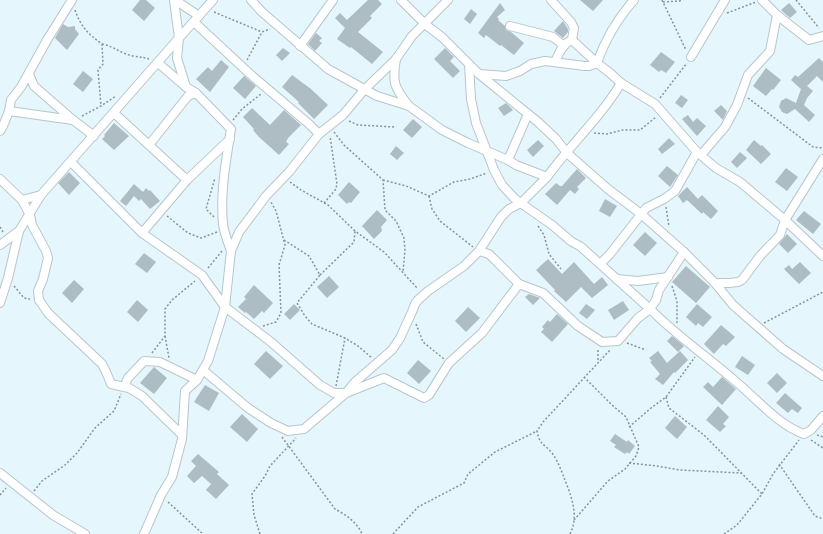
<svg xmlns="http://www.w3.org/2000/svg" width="823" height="534" viewBox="0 0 823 534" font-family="Inter,sans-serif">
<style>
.building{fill:#adbdc3}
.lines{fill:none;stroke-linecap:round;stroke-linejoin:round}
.minor-casing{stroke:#b6c6cd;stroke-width:10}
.path{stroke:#889499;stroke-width:1.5;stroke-dasharray:2 2;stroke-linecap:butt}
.minor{stroke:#fff;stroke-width:8}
</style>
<rect width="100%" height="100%" fill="#e5f6fd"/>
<g class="building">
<polygon points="140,0 146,0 155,8 144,21 132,10"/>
<polygon points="368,0 378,0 382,4 370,16 372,18 358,32 383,52 372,64 351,47 350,48 337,39 345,28 335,18 340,13 347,20"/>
<polygon points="580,0 603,0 593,11"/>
<polygon points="500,3 505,10 497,17 499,19 498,20 505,26 506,30 511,32 524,43 514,55 501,45 500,46 486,35 484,38 478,33"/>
<polygon points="789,3 797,12 790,18 781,10"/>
<polygon points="471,9 477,14 470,24 464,19"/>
<polygon points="563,21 568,29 568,32 563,38 554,31"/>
<polygon points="63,24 68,27 75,26 75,29 79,34 67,50 55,38"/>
<polygon points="316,33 322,38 319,41 322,43 315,51 308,44"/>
<polygon points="283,48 290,53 282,61 276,55"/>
<polygon points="445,48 454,57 450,61 460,71 453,78 434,59"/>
<polygon points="661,52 675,62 666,73 661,70 659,72 650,65"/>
<polygon points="819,58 823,62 823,82 817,76 807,86 813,91 807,98 804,105 815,115 809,122 795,109 787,114 782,112 779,107 781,101 786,98 796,103 801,89 791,80 795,75 798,77"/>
<polygon points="221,60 229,67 210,92 196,79 208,67 212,71"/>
<polygon points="766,68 781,80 773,90 772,89 766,96 753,86"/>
<polygon points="83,71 93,79 83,92 73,84"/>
<polygon points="292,75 311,89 328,105 314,119 298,103 299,102 282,87"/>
<polygon points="244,76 256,86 245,99 233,88"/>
<polygon points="681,95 688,100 682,108 675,103"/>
<polygon points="506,103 513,110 504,116 498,108"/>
<polygon points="721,105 727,111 723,120 714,111"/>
<polygon points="252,108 270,125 284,110 301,125 288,138 286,142 289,144 279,155 259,137 253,130 254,129 243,117"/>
<polygon points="688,115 693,122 697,118 706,126 697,136 682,119"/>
<polygon points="413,119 422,127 412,138 403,130"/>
<polygon points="114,123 129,136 114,150 102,139 105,136 104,135"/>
<polygon points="669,138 675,144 662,154 658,149"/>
<polygon points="538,140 544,146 533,157 527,150"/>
<polygon points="754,140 761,146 762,145 771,154 761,164 746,150"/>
<polygon points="396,146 404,153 397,160 390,154"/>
<polygon points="740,152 747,158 737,168 731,162"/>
<polygon points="667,166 678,175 670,187 658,176"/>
<polygon points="786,168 798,177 787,191 775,182"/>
<polygon points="577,169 586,178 577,187 579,189 575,194 570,190 557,205 545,194 556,183 560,186 562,186"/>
<polygon points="69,172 80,183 69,195 58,183"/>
<polygon points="349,182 360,192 351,203 349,202 347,204 338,195"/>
<polygon points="134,184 143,192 146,188 149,191 150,190 160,201 150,209 141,199 139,201 134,196 126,206 120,201"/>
<polygon points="687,187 698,199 702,195 718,211 711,219 703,212 702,214 687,200 683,203 678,196"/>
<polygon points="605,199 617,206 610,217 599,211"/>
<polygon points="377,210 387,220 381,227 382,231 374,239 362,226"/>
<polygon points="804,211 821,224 813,234 796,220"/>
<polygon points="645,232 657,243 645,256 633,245"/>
<polygon points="787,234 797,244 788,253 779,244"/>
<polygon points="144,253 156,262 147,273 135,264"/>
<polygon points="548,259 562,274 574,262 594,284 602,277 608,285 592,298 581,287 566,302 554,291 555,290 536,270"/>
<polygon points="800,262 811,273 799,284 784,269 789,265 792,269"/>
<polygon points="686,266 710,287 696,303 672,282"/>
<polygon points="329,276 339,287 327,298 317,287"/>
<polygon points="74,280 84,289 72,303 62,293"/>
<polygon points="254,285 273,303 264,313 262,311 254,319 246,312 245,313 238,307 246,299 244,297"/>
<polygon points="529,294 540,298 533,305 525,297"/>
<polygon points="137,300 148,310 138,322 127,312"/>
<polygon points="623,301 629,310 614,320 608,310"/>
<polygon points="294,304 300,310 290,320 284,314"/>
<polygon points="586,304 595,310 587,319 579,313"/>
<polygon points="697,304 712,317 703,327 698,323 696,326 686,317"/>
<polygon points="468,307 480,318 466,332 455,321"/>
<polygon points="557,314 568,324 552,342 541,332 544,329 542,327 548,320 550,322"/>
<polygon points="721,325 735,337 726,346 723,344 714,354 704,344"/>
<polygon points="672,336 684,346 678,352 667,341"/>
<polygon points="266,351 283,366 270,379 254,364"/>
<polygon points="658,351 667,363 680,351 688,360 675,373 674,372 663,385 655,379 660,374 650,362 652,361 649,358"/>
<polygon points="742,356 755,365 748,375 735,367"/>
<polygon points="418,360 431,371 419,384 407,373"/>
<polygon points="154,367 167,378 154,394 140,383"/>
<polygon points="777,373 787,383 777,393 767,383"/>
<polygon points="722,377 736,389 722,405 703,387 708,382 713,387"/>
<polygon points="205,385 219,393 209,411 194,402"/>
<polygon points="785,393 802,408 798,413 792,409 788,413 776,403"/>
<polygon points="718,406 729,417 723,424 726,426 720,432 706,420"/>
<polygon points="242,414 258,429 247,442 230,427"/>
<polygon points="675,416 687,427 677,439 665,428"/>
<polygon points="615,434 627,442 628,440 635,446 629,454 627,452 625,454 614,447 616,445 610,441"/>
<polygon points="198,454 219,472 217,474 229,485 216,499 206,490 211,484 202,476 194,483 187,476 196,466 191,461"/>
</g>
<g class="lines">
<defs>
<g id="minor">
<polyline points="175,0 199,16"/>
<polyline points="401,0 425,24 443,38 479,74 538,122 556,139 567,153 608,189 641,214 684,252 715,283 733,305 783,349 823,376"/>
<polyline points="551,0 571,22 574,28 572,40"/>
<polyline points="762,0 777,15 809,40 823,36"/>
<polyline points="194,22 250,74 309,124 319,134"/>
<polyline points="510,26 553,37 564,46"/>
<polyline points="300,46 333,0"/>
<polyline points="691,57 725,0"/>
<path d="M396,59C392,82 394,87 408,105"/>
<path d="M555,62C559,53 563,43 572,40L597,63L610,73L621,83L655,104L697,152L716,168L740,182L785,220L823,256"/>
<path d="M158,63L186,87L196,93L231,129C226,161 220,192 223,224C224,233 228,242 231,251"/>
<polyline points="469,65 471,99 476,123 494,170 502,185 515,199 552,225 572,242 580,246 650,309 656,300 659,290 684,252"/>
<polyline points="29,74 34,86 73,120 94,136"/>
<path d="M479,74L506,76L520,71L531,64L545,61L585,66H589L597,63C605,40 618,18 634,0"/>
<polyline points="186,87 177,58 179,38 213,0"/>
<polyline points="9,111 73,120"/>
<polyline points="114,113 187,180"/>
<polyline points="0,131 3,126 9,111 11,100 21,87 47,40 72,0"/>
<polyline points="149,145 188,96 196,93"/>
<polyline points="701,155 725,127 737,105 748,75 770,51 777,15"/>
<polyline points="508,160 528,114"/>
<polyline points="71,162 142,233 202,275 225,307 271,342 320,385 334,393 346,393 355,382 392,350 400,338 412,312 415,304 418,300 428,291 464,266 479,251 501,217 509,209 521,203 547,177 516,165 508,160 468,143 442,130 409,106 377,96 328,69 262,12 251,0"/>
<path d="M547,177C570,145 601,117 621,83"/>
<polyline points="0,179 22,200 30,215 32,225 46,251 48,258 43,279 38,291 39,300 48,313 102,364 107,374 111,384 129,388 142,396 182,435"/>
<polyline points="22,200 41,195"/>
<polyline points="142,233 187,180 230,139"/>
<polyline points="0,245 19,231 41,195 179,38 174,0"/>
<path d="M479,251L489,254L519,284L543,293L578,326L602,342L618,341L638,318L650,309C676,335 706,356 734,380C756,398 778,425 804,434L811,430L823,416"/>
<polyline points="600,264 610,254 646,208 664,199 675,191 697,152"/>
<polyline points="617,279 638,281 668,277"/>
<polyline points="715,283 729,283 738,282 742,280 760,256 780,235 785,220 823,159"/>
<polyline points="0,303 8,278 19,231"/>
<polyline points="203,370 248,408 271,423 288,431 304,429 346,393 384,378 424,398 429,395 449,363 482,333 519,284"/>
<polyline points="124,387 128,378 144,361 160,362 197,380"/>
<polyline points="0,473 53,515 85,534"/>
<polyline points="144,534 161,495 172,477 182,439 185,391 197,380 208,361 225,307 231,251 239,232 266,196 289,172 319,134 343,115 364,90 396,59 412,36 448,0"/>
</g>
</defs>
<use href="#minor" class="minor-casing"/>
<g class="path">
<polyline points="662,0 686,50"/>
<polyline points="796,0 819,28"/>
<polyline points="663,2 679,1 683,0"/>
<path d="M75,10C81,27 88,34 102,44L103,64L98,70L101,106"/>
<polyline points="214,12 262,32"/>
<polyline points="727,13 756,2"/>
<path d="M102,44C113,46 122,54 133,56C139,57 143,57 149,59"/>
<polyline points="247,60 262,32 270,29"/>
<polyline points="660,98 687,63"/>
<polyline points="748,98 813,147 823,148"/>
<polyline points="82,116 101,106 116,96"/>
<polyline points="233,120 242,109 261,94"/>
<polyline points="349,121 358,125 395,127"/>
<polyline points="334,132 344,145 383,180 385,210 396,221 404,238 405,250 403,272"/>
<polyline points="594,133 607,134 623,130 640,130 656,117"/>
<polyline points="383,180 406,186 429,196 454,182 470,179 487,173"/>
<polyline points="290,182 301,190 328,205 355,231 384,252 418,289"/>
<polyline points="429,196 432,209 440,221 473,247"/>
<polyline points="324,203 336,189 337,184 330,136"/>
<polyline points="666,207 669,227"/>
<polyline points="167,216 188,233 201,238 217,232"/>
<polyline points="214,217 206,209 215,178"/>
<polyline points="538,226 544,235 549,254 561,269"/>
<polyline points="0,227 3,232"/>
<polyline points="284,240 309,256 320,275 297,303 305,316 312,324 345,338 358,346 372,358"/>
<polyline points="208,268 222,251"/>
<polyline points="320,275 354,242 355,231"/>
<polyline points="14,286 24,298 30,299"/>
<polyline points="672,286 677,301 677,323"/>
<polyline points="764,323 823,292"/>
<polyline points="416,324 423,342 444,359"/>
<polyline points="263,326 276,322 281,313 279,265 285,245 276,211 271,202"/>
<polyline points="165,336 169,358"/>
<polyline points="627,343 646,350"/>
<polyline points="598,350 598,362"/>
<polyline points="152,353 165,336 165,309 172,300 195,281"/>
<polyline points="336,386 345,338"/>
<polyline points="666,397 669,408 704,435 762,494"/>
<polyline points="629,427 651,408 666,397 695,357"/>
<polyline points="817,435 823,437"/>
<path d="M282,437L335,509C346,515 357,522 362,534"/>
<polyline points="811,440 823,448"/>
<polyline points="629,463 657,466 680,470 741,473"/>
<polyline points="779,464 815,516 823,519"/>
<polyline points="34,491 42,481 65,465 77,453 95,428 114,411 121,394"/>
<polyline points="0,495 6,488"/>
<polyline points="168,502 203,534"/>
<polyline points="574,520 608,481 625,469 636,456 639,447 626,417 612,405 584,377"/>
<polyline points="260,534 254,515 252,494 265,476 270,466 296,438"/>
<polyline points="393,534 418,507 464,483 468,474 495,452 537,431"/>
<path d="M570,534C580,515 570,493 563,475C560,467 557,460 552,453C544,443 540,446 537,431L543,422L610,350"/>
<polyline points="724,534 737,525 762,494 773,474 799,440"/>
</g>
<use href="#minor" class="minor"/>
</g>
</svg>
